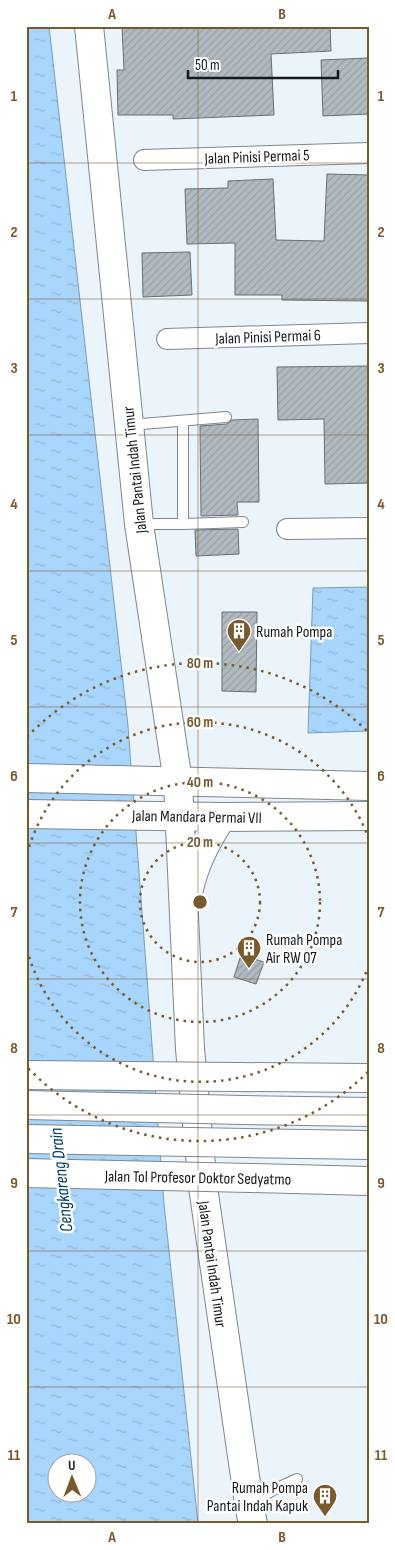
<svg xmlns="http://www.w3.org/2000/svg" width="395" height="1550" viewBox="0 0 395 1550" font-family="'Sofia Sans Condensed',sans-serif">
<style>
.water{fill:url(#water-ripples);stroke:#7c9db8;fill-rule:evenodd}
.building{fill:url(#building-hatch);stroke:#686f76}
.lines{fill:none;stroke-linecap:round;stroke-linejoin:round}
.lane-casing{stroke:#7f878d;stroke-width:12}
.street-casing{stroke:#7f878d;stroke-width:22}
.secondary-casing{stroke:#7f878d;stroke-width:30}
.highway-casing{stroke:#7f878d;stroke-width:30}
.lane{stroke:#fff;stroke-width:10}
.street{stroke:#fff;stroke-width:20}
.secondary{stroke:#fff;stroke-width:28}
.highway{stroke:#fff;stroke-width:28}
.highway-bridge-casing{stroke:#7f878d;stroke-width:30;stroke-linecap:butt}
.highway-bridge{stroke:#fff;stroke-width:28}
.grid{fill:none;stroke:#795a2f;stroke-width:1;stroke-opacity:0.55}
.ring{fill:none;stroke:#795a2f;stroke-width:2.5;stroke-dasharray:2.5 5}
.labels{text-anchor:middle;stroke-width:5;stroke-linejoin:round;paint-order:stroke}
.street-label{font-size:16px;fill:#16191c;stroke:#fff}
.poi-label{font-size:16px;fill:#16191c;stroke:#fff;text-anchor:start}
.water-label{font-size:18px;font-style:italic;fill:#003f67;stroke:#fff}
.centre{fill:#795a2f;stroke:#fff;stroke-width:2.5}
.ring-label{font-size:15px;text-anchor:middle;font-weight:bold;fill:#795a2f;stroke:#fff;stroke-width:5;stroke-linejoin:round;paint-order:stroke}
.neatline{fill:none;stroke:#795a2f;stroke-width:2}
.grid-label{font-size:16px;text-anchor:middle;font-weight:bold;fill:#795a2f}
</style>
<defs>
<pattern id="water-ripples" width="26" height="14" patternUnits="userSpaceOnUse" patternTransform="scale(1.25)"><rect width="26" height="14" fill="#a8d5fb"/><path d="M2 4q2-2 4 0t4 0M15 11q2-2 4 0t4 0" fill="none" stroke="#90b6d7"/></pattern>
<pattern id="building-hatch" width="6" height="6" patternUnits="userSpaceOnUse" patternTransform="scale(1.25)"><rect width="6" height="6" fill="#b2bac1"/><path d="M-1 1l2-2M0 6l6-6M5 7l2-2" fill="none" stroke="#989fa5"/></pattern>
</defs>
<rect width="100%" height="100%" fill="#ebf3fb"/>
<g class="water">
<path d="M26,26H49L128,726L164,1204L198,1524H26ZM58,1462H88V1492H58Z"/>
<polygon points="369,587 369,731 308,733 313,588"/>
</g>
<g class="building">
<polygon points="122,26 330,26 331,51 271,54 274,115 173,119 173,115 118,115 117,70 124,70"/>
<polygon points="369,58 369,114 323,116 321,60"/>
<polygon points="327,174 369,175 368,301 282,300 282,295 235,295 235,243 187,244 185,189 228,188 228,181 273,179 276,240 324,241"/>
<polygon points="190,252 192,295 143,297 142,253"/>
<polygon points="369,366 369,483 325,484 324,419 278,420 277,367"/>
<polygon points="258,419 259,502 237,502 238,515 201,516 200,426 227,424 232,420"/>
<polygon points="238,529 239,554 196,556 195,530"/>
<polygon points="222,612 257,612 256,692 222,691"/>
<polygon points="241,955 264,962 256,984 234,977"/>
</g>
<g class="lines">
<defs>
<g id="lane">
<polyline points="183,421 183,524"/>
<polyline points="130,425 226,417"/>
<polyline points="140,524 183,524 243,522"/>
<polyline points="250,1504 273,1490 297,1479"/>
</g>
<g id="street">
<polyline points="144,160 369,153"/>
<polyline points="167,339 369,333"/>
<polyline points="287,529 369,528"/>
</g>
<g id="secondary">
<polyline points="89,26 139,524 178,782 190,1049 203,1187 249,1504 253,1524"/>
<polyline points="26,778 369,786"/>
<polyline points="26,814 222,817 369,816"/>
<path d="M189,889C195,862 207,839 222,817"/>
</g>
<g id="highway">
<polyline points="238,1077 369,1078"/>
<polyline points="242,1110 369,1112"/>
<polyline points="246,1143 369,1145"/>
<polyline points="251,1178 369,1181"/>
</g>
</defs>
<use href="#lane" class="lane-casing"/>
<use href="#street" class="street-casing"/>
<use href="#secondary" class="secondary-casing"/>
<use href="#highway" class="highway-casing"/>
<use href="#lane" class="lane"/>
<use href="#street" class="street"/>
<use href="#secondary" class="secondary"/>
<use href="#highway" class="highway"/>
<defs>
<g id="highway-bridge">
<polyline points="26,1075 238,1077"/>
<polyline points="26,1105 242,1110"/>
<polyline points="26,1139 246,1143"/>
<polyline points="26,1173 251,1178"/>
</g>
</defs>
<use href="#highway-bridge" class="highway-bridge-casing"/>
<use href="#highway-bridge" class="highway-bridge"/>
</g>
<path class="grid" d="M198,26V1524M26,163H369M26,299H369M26,435H369M26,571H369M26,707H369M26,843H369M26,979H369M26,1115H369M26,1251H369M26,1387H369"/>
<g class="ring">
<circle cx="200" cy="902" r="60"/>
<circle cx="200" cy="902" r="120"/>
<path d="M369 965A180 180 0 0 1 27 950M27 854A180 180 0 0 1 369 839"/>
<path d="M368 1072A239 239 0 0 1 27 1067M27 737A239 239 0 0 1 368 732"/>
</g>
<defs>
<symbol id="building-pin" viewBox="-11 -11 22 30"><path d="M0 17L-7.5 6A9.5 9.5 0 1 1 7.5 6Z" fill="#795a2f" stroke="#fff"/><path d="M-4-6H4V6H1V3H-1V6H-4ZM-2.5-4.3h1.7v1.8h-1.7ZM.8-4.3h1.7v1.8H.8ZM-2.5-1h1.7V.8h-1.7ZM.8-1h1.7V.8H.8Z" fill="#fff"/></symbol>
</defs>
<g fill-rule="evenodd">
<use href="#building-pin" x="225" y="617" width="28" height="38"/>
<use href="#building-pin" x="235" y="934" width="28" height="38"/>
<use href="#building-pin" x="311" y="1482" width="28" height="38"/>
</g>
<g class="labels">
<g class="street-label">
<text transform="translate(257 156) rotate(-2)" y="6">Jalan Pinisi Permai 5</text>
<text transform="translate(268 336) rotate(-2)" y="6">Jalan Pinisi Permai 6</text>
<text transform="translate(134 470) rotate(-96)" y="6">Jalan Pantai Indah Timur</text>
<text transform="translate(197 816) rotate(1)" y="6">Jalan Mandara Permai VII</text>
<text transform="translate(198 1177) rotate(1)" y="6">Jalan Tol Profesor Doktor Sedyatmo</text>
<text transform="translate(213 1264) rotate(82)" y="6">Jalan Pantai Indah Timur</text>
</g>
<g class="poi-label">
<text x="256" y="637">Rumah Pompa</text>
<text x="266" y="945">Rumah Pompa<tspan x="266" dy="18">Air RW 07</tspan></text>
<text x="308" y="1493" text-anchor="end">Rumah Pompa<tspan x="308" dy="18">Pantai Indah Kapuk</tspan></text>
</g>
<g class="water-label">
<text transform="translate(61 1180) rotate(-96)" y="6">Cengkareng Drain</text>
</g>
</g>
<circle cx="200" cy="902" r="8" class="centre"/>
<g class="ring-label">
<text x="200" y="668">80 m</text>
<text x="200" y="727">60 m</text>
<text x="200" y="787">40 m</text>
<text x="200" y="847">20 m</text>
</g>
<rect width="395" height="1550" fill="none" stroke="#ffffff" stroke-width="55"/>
<g transform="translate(72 1478) rotate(359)"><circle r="24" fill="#ffffff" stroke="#a2a3a4"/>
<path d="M0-4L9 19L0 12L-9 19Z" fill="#795a2f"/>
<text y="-8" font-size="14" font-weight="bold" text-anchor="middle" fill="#16191c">U</text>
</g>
<path d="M188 70v8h150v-8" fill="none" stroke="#16191c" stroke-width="2.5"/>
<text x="195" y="70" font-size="15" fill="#16191c" stroke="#ffffff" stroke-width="4" paint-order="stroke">50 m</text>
<rect x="28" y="28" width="340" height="1494" class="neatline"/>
<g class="grid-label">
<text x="112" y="19">A</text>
<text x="282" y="19">B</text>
<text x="14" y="101">1</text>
<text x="381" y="101">1</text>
<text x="14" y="237">2</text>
<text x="381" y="237">2</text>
<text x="14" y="373">3</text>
<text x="381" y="373">3</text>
<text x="14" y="509">4</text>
<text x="381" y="509">4</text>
<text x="14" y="645">5</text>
<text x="381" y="645">5</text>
<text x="14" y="781">6</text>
<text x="381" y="781">6</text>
<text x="14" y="917">7</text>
<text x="381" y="917">7</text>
<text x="14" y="1053">8</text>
<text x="381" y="1053">8</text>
<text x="14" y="1188">9</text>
<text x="381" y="1188">9</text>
<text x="14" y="1324">10</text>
<text x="381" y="1324">10</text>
<text x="14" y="1460">11</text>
<text x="381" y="1460">11</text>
<text x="112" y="1542">A</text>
<text x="282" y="1542">B</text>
</g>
</svg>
